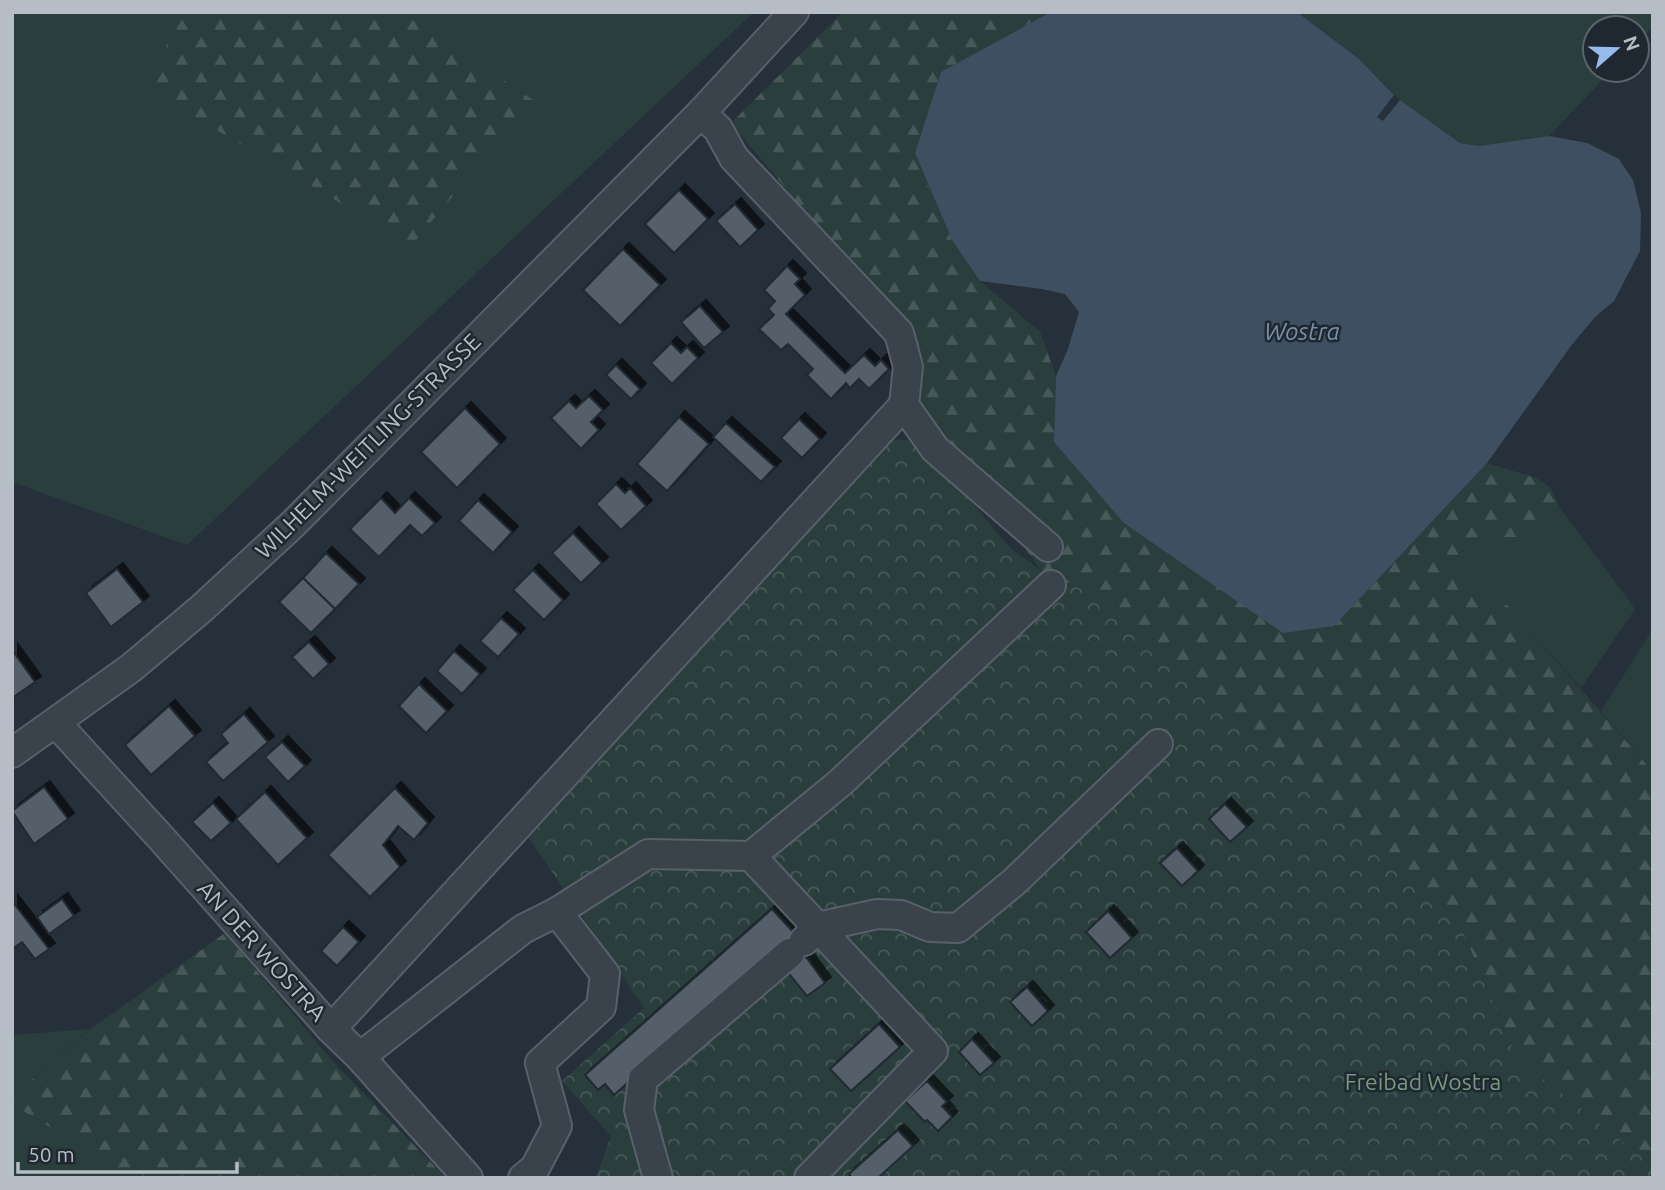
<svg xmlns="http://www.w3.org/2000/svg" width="1665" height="1190" viewBox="0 0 1665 1190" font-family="Ubuntu,sans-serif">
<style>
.grass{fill:#2b3e3e}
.forest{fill:url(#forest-firs)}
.park{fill:url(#park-crowns)}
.water{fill:#3e4f61}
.building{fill:#545e6a;stroke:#212932;stroke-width:2;filter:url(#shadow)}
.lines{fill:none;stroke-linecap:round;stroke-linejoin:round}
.minor-casing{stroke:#586069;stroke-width:32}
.minor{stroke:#3a424b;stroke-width:28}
.labels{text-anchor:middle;stroke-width:5;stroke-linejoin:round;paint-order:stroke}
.street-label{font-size:23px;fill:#b6bdc6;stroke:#1f2730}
.park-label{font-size:23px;fill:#77997d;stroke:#1f2730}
.water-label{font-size:24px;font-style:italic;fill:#7a8fa6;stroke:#1f2730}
</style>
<defs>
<pattern id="forest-firs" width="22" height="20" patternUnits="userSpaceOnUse" patternTransform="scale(1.75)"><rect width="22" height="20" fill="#2b3e3e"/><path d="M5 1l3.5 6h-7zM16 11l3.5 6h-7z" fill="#485858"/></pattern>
<pattern id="park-crowns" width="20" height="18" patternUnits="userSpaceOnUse" patternTransform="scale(1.75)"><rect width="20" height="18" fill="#2b3e3e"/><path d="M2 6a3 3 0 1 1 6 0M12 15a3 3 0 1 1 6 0" fill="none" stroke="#485858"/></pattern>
<filter id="shadow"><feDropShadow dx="6" dy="-6" stdDeviation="0" flood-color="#0009"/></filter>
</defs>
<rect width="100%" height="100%" fill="#26303b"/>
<g class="grass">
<polygon points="12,12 177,12 152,92 532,100 402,12 754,12 187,545 12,482"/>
<polygon points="1297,12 1653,12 1653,27 1637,43 1637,28 1595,28 1595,70 1612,70 1549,136 1479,146 1460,143 1400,100 1359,59"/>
<polygon points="1560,508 1635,609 1581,688 1508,606 1447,565 1480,537 1537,537"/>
<polygon points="1653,629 1653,772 1601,711"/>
<polygon points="90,1029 12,1096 12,1035"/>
<polygon points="12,1104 116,1168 125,1178 12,1178"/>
</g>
<g class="forest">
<polygon points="177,12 402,12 533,100 412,245 152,92"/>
<polygon points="843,12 1051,12 941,72 915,154 952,240 980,281 1040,332 1056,376 1054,443 1334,626 1487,463 1536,478 1551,488 1560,508 1537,537 1480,537 1447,565 1508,606 1653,772 1653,1166 1517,1058 1456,916 1116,605 1042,571 916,403 915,330 843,257 731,123"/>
<polygon points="225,933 334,1063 446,1178 125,1178 116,1168 12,1104 12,1096 91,1029"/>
</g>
<polygon class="park" points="889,440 919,440 1010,548 1042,571 1116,605 1456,916 1517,1058 1653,1166 1653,1178 596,1178 611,1136 562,1081 644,1008 529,838"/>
<polygon class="water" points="1051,12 1297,12 1359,59 1394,95 1377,117 1383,121 1400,100 1460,143 1479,146 1549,136 1587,143 1619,159 1633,180 1641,213 1640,251 1614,301 1594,318 1571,346 1487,463 1334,626 1283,633 1124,523 1054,442 1056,376 1068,349 1079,312 1065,294 1042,289 980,281 952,240 915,153 941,72"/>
<g class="building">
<polygon points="679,190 708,219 674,253 645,224"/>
<polygon points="735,204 758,230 740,247 716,221"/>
<polygon points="623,249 660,285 620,326 583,290"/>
<polygon points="787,266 800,279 795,284 805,295 786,314 845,373 864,355 875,366 881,360 889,369 869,389 859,379 850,388 846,383 831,399 807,375 813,369 788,344 781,350 759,329 774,315 768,309 775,301 764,290"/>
<polygon points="700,306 723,332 704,348 681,322"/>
<polygon points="671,343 681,353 687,347 698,358 672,384 651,363"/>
<polygon points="616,365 640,389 631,399 606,375"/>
<polygon points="589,396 603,410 591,422 599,430 581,449 551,418 569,401 576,408"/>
<polygon points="465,408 500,444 457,488 421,452"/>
<polygon points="679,417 709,444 667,491 637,464"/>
<polygon points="799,419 820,439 802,458 781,438"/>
<polygon points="726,423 775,467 761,482 713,437"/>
<polygon points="616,484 625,493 630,488 646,506 621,530 596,504"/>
<polygon points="381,498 395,513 409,498 435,523 422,536 410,525 379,557 350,529"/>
<polygon points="478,500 512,532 493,553 459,521"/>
<polygon points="573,533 602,563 581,583 552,553"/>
<polygon points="326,553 359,584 335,609 303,578"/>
<polygon points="117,569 143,602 111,627 86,593"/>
<polygon points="533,570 563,600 544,620 513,590"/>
<polygon points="303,578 335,609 311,633 279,602"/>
<polygon points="501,618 519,634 498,657 480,641"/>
<polygon points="309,642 329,664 313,679 292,657"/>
<polygon points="12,650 35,682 12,698"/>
<polygon points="454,651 480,674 462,694 437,671"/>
<polygon points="419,684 447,711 426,733 399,706"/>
<polygon points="169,706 195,736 151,775 125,745"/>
<polygon points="244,714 268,742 223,781 206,762 228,743 221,734"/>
<polygon points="282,742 305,766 288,782 265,757"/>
<polygon points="44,787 68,819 34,844 12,811"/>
<polygon points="395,788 428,823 414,840 398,826 383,845 400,867 370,897 328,855"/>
<polygon points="265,792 307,838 278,865 236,819"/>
<polygon points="213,803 231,823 211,841 192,822"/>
<polygon points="1225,804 1247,827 1230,842 1209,819"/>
<polygon points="1177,848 1198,871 1182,886 1160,863"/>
<polygon points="62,899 74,916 49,934 37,917"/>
<polygon points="12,901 49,949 35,959 22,942 12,949"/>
<polygon points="772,909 795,934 614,1095 605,1084 598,1090 585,1075"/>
<polygon points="1108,911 1132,938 1110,958 1086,932"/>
<polygon points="343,927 359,942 337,966 321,951"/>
<polygon points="806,957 825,983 807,996 787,971"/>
<polygon points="1027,987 1048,1011 1032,1026 1010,1002"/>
<polygon points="879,1024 900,1047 851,1091 830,1069"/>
<polygon points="972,1039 994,1063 980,1075 959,1052"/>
<polygon points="927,1081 947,1102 942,1106 952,1117 938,1131 927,1120 925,1122 905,1101"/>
<polygon points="898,1130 913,1146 878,1178 852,1178 849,1174"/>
</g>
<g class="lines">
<defs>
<g id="minor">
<polyline points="701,113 718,129 734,158 899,333 908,367 904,405 935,449 1048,547"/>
<polyline points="56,723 162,839 331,1029 360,1057 468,1178"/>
<polyline points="12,753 131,668 201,609 293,524 701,113 794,12"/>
<polyline points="751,856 933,1051 809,1178"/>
<polyline points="804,941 818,927 877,914 901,915 930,927 958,928 1014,882 1158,744"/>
<polyline points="331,1029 904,405"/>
<polyline points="360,1057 523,929 557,912 648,854 751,856 840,783 1051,585"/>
<polyline points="523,1178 535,1168 557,1126 540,1063 601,1007 605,974 557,912"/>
<polyline points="658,1178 639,1110 643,1079 790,953"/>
</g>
</defs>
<use href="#minor" class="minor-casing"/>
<use href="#minor" class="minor"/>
</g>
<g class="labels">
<g class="street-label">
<text transform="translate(368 446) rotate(-45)" y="8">WILHELM-WEITLING-STRASSE</text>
<text transform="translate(262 951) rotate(48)" y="8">AN DER WOSTRA</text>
</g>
<g class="park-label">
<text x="1423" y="1090">Freibad Wostra</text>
</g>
<g class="water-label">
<text x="1302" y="340">Wostra</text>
</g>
</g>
<rect width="1665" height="1190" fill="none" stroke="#b6bdc6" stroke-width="28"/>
<g transform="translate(1616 49) rotate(70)"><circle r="33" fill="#1f2730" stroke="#5b636c" stroke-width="2"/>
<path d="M0-5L12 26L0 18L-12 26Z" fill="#95bbec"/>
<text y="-10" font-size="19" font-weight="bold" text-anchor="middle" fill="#b6bdc6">N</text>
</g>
<path d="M18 1162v10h219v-10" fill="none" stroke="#b6bdc6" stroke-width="3.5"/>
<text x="28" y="1162" font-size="21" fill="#b6bdc6" stroke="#1f2730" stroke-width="5" paint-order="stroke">50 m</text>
</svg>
